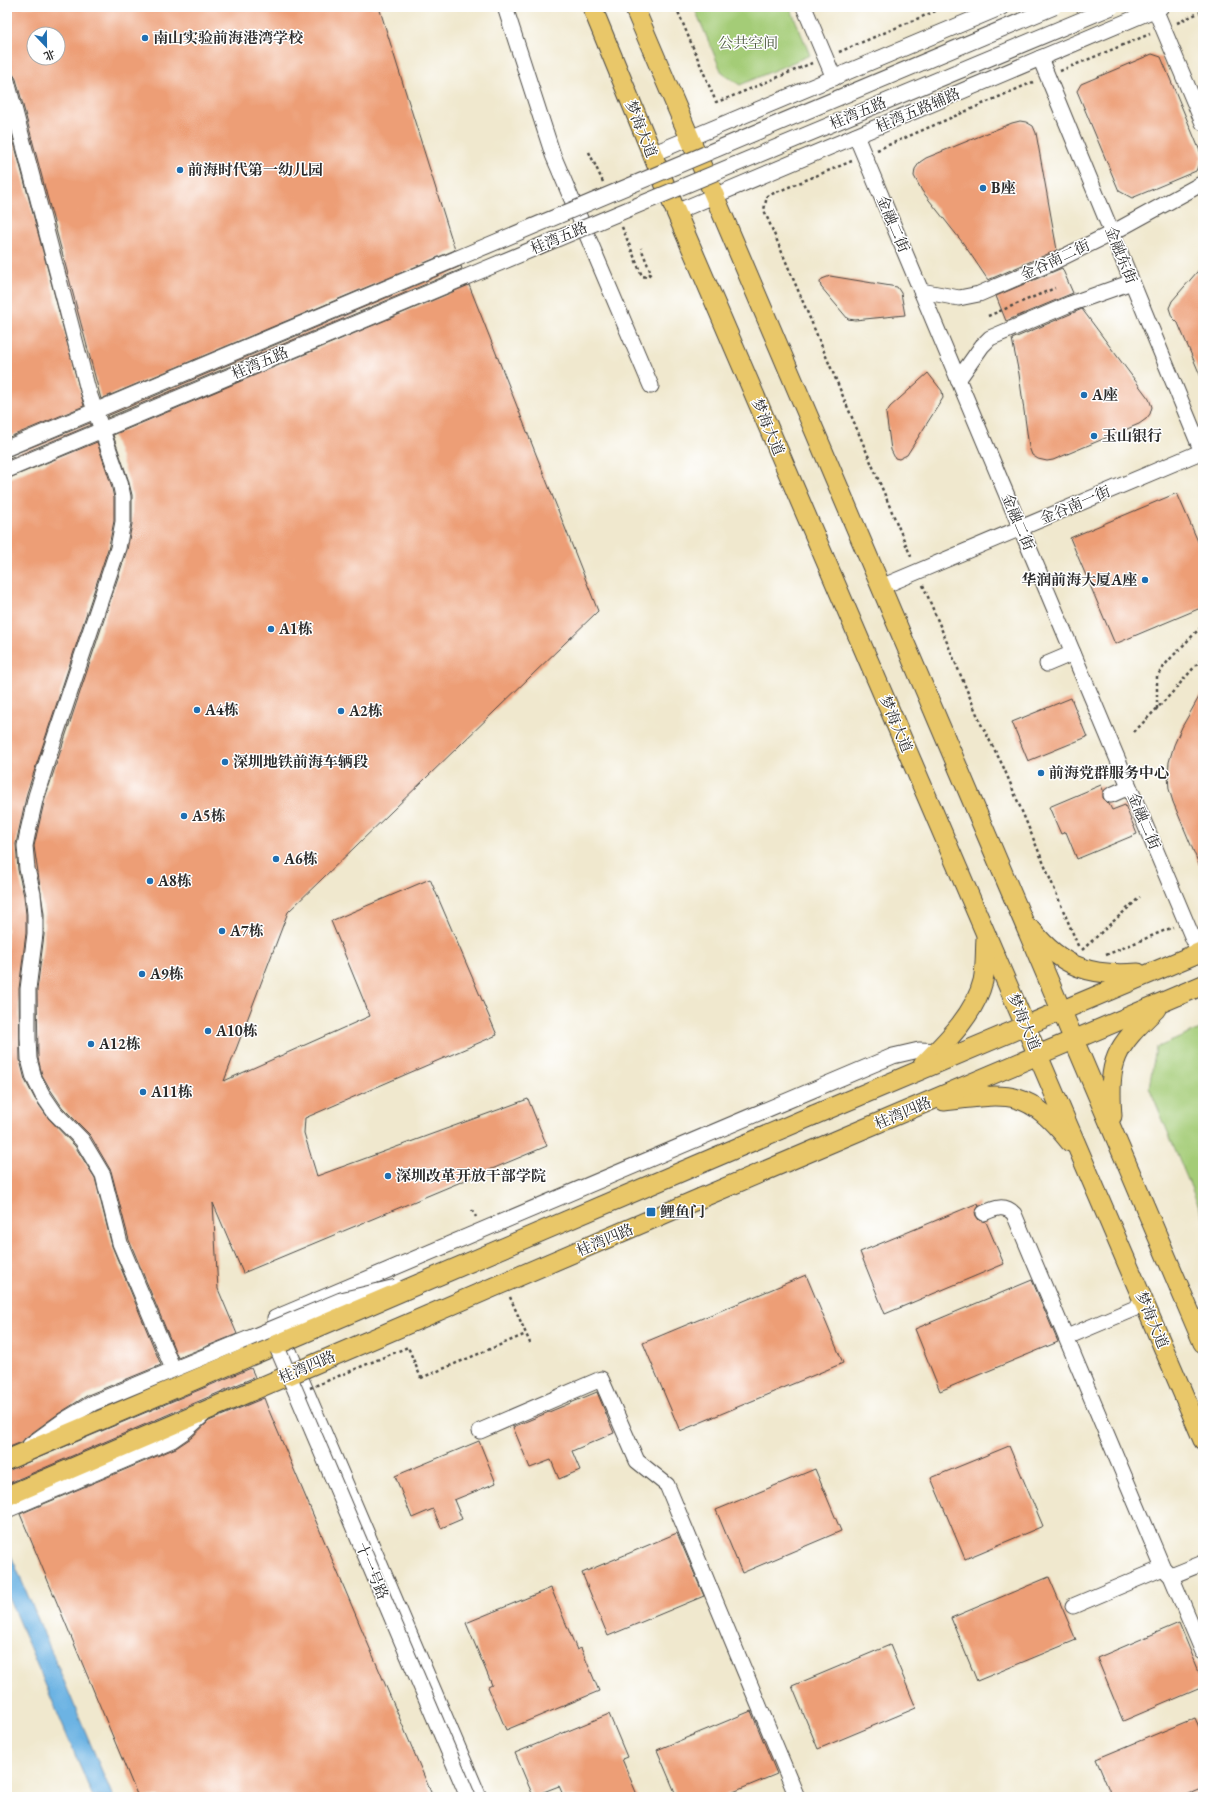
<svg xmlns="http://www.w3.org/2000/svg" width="1210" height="1804" viewBox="0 0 1210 1804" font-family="'EB Garamond','Noto Serif SC',serif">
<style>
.green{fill:#a4cc77;stroke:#687c51}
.water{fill:#6cb3e3;stroke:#4c6f87}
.building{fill:#ed9e76;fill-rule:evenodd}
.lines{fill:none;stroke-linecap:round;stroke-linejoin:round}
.minor-casing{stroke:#494743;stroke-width:17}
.major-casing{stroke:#494743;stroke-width:21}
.path{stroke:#494743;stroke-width:2.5;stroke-dasharray:3 3;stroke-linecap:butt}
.minor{stroke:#fff;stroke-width:15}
.major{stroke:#e9c769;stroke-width:19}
.minor-bridge-casing{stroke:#494743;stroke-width:17;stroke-linecap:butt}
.major-bridge-casing{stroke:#494743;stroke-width:21;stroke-linecap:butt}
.path-bridge{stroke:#494743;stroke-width:2.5;stroke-dasharray:3 3;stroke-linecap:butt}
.minor-bridge{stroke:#fff;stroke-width:15}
.major-bridge{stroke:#e9c769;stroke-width:19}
.poi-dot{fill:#1f6fb2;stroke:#fff;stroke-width:1.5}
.labels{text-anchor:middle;stroke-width:3;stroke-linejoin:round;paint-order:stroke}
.poi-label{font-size:15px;font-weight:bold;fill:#2b2b2b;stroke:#fff;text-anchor:start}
.park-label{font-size:15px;fill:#4f5b42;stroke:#fff}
.street-label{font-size:15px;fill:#2b2b2b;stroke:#fff}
</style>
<rect width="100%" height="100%" fill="#fff"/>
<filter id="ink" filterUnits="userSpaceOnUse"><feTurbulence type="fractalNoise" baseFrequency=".025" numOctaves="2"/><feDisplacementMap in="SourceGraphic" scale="8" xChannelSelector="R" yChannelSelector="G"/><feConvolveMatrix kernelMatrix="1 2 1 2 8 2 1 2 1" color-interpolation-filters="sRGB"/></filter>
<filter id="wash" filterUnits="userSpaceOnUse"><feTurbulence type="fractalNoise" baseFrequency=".012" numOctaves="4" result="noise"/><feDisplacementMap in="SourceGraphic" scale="16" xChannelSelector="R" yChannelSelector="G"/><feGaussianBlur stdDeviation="0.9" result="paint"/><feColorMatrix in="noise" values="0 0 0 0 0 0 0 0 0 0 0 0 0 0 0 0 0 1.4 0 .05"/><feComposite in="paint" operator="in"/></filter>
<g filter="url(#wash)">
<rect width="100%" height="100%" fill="#f0e8ce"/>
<g class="green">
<polygon points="694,7 790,7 810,55 740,85 722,73"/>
<polygon points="1200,1029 1203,1035 1203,1216 1149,1087 1156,1048"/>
</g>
<polygon class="water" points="7,1546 113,1797 93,1797 7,1594"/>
<g id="blocks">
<g class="building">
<path d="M7,7H379L455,250L101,399L16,79L13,74L7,72ZM34,34H58V58H34Z"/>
<polygon points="1152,54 1161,57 1202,156 1196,171 1132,198 1119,191 1077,91 1081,84"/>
<polygon points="7,116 84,406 7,438"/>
<polygon points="1020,121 1026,122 1033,126 1036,133 1057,250 988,280 963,243 922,191 914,176 915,169 920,162 926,158 1012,123"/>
<polygon points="1203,265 1203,382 1178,323 1172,317 1169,308 1172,301"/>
<polygon points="461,266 462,269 107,418 107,416"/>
<polygon points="1062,268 1073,293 1006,321 996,296"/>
<polygon points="830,276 897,287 901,293 905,315 855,320 848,319 821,287 820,282 822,279"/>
<polygon points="469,285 598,611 288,912 224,1081 370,1016 331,921 430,879 497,1035 305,1118 304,1133 317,1176 528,1099 547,1146 243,1273 213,1203 218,1289 237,1334 178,1358 129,1240 111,1171 90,1135 62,1107 50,1089 42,1075 38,1058 37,990 44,935 44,914 34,846 45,798 127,550 132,524 132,495 128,479 113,435"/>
<polygon points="1082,309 1149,399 1152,407 1150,414 1146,419 1139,424 1053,460 1047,461 1038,459 1032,455 1029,447 1019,374 1012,339"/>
<polygon points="928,373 942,391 943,398 907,455 899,459 895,458 891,450 886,413 890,407"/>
<polygon points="90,423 91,425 7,460 7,457"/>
<polygon points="97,442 111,484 114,498 114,521 109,546 27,793 16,844 18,870 24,896 26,914 26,933 19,989 20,1060 25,1080 35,1099 49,1119 75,1146 95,1178 112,1246 161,1365 88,1395 58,1414 25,1438 22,1442 7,1448 7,479"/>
<polygon points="1177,493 1203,553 1203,607 1115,644 1070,538"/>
<polygon points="1203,690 1203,874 1173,802 1169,789 1168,775 1169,762 1174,745 1182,727"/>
<polygon points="1071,698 1087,737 1028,761 1012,722"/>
<polygon points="1101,785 1103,790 1103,798 1109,804 1112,810 1125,805 1137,834 1077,859 1066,832 1061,834 1049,807"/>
<polygon points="978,1203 979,1206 975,1212 976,1216 979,1220 986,1222 1004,1264 885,1314 860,1252"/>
<polygon points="806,1275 843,1363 680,1431 643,1343"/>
<polygon points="1032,1280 1058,1342 940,1391 915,1329"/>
<polygon points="251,1368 255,1377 7,1484 7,1471"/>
<polygon points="597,1392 614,1433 572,1451 580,1470 559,1479 551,1460 530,1468 513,1427"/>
<polygon points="264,1398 267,1406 433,1797 138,1797 20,1514 176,1448 191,1438 209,1421"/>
<polygon points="479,1441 496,1483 454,1500 462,1519 441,1528 433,1509 412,1518 395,1476"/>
<polygon points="1009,1446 1043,1526 965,1559 931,1478"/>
<polygon points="815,1469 841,1531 742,1573 716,1510"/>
<polygon points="677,1533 704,1596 608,1636 582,1573"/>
<polygon points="1049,1577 1076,1640 977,1681 951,1618"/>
<polygon points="551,1588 577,1650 581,1648 599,1691 506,1730 488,1687 492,1685 466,1623"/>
<polygon points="1179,1623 1203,1681 1203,1687 1123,1721 1097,1658"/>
<polygon points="890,1645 916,1708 818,1749 792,1686"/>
<polygon points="751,1711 777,1774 721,1797 677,1797 657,1750"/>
<polygon points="609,1714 627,1757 622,1759 638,1797 564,1797 559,1786 533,1796 515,1753"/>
<polygon points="1195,1718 1203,1736 1203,1788 1182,1797 1112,1797 1096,1759"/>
</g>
</g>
</g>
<g filter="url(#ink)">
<use href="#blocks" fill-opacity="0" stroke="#494743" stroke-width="1"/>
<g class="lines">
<defs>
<g id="minor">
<polyline points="505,7 553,155 651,386"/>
<polyline points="804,7 834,78"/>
<polyline points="1155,9 1203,123"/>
<polyline points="1040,58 1202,452"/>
<polyline points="7,81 88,390 120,482 123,497 123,522 118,548 48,758 36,796 28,831 25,846 27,869 33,894 35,914 35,934 28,989 28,1037 29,1059 34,1078 42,1094 55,1113 82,1140 103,1175 120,1243 173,1369"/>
<polyline points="856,136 1199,953"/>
<polyline points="652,154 1002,7"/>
<polyline points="676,212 1161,7"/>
<polyline points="921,291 959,298 979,294 1051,263 1112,233 1203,183"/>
<polyline points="958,380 982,346 990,338 1070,304 1132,282"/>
<polyline points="7,448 458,258"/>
<polyline points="7,470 466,277"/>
<polyline points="881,587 1203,451"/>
<polyline points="1047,664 1073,653"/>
<polyline points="1111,795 1129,787"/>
<path d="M984,1213C995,1208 1005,1204 1014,1214L1163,1568L1171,1576L1203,1652"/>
<polyline points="1067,1337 1145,1304"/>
<polyline points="480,1431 601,1379 637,1461 667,1485 797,1797"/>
<polyline points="30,1445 63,1421 93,1403 240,1342"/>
<polyline points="7,1510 172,1440 185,1431 203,1415"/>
<polyline points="1171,1576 1203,1563"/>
<polyline points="1073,1606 1163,1568"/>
<polyline points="479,1797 275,1318 893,1056 919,1050 944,1051"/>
</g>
<g id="major">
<polyline points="592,7 676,212 1203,1440"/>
<polyline points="634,7 1203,1343"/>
<path d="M1032,930C1061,967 1092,977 1138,973"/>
<path d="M923,1065C946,1042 975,1014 983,981C986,967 985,952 986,938"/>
<path d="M944,1101C1009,1093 1027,1088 1070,1142"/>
<polyline points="814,1115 1203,951"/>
<path d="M1112,1116C1108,1059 1115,1048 1156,1009"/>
<polyline points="701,1198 1203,985"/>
<polyline points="7,1460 276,1345"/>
<polyline points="7,1496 289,1375"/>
</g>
</defs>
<use href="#minor" class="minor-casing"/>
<use href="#major" class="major-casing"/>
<g class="path">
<polyline points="676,7 716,102 728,98 812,63"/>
<polyline points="1177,23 1203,11"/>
<polyline points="839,52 945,7"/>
<polyline points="1060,71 1150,34"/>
<polyline points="877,150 1033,82"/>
<polyline points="589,152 603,182"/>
<polyline points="852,161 767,196 764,210 912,559"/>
<polyline points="622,227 642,276 647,277 651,273 641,248"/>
<polyline points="988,316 1055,288"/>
<polyline points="923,585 981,724 1003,766 1079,948"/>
<polyline points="1157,709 1157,676 1168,661 1203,625"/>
<polyline points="1134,732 1171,694 1203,657"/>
<polyline points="1082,950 1140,897"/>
<polyline points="1106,955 1173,927"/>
<polyline points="472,1210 476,1217"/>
<polyline points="510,1297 530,1343"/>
<polyline points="421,1378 526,1334"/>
</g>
<use href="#minor" class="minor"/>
<use href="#major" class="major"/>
<defs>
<g id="minor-bridge">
<polyline points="458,258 1054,7"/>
<polyline points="466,277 1112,7"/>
<polyline points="240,1342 341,1300 396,1287"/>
<polyline points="276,1345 468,1797"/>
</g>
<g id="major-bridge">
<polyline points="276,1345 814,1115"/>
<polyline points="289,1375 701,1198"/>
</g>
</defs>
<use href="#minor-bridge" class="minor-bridge-casing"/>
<use href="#major-bridge" class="major-bridge-casing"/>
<polyline class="path-bridge" points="310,1388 408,1347 421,1378"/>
<use href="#minor-bridge" class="minor-bridge"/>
<use href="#major-bridge" class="major-bridge"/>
</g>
</g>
<g class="poi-dot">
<circle cx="145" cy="38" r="4"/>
<circle cx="180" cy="170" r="4"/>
<circle cx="983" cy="188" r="4"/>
<circle cx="1084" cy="395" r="4"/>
<circle cx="1094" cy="436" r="4"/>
<circle cx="1145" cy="580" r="4"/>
<circle cx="271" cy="629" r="4"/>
<circle cx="197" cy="710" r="4"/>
<circle cx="341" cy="711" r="4"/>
<circle cx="225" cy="762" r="4"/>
<circle cx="1041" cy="773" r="4"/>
<circle cx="184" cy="816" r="4"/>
<circle cx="276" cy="859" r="4"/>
<circle cx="150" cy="881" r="4"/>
<circle cx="222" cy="931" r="4"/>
<circle cx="142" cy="974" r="4"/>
<circle cx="208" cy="1031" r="4"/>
<circle cx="91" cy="1044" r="4"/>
<circle cx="143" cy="1092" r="4"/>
<circle cx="388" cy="1176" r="4"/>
<rect x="646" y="1207" width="10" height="10" rx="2"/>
</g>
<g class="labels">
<g class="poi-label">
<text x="153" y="43">南山实验前海港湾学校</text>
<text x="188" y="175">前海时代第一幼儿园</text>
<text x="991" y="193">B座</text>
<text x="1092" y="400">A座</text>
<text x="1102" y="441">玉山银行</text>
<text x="1137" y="585" text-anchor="end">华润前海大厦A座</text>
<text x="279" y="634">A1栋</text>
<text x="205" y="715">A4栋</text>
<text x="349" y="716">A2栋</text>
<text x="233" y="767">深圳地铁前海车辆段</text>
<text x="1049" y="778">前海党群服务中心</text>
<text x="192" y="821">A5栋</text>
<text x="284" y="864">A6栋</text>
<text x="158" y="886">A8栋</text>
<text x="230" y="936">A7栋</text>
<text x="150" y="979">A9栋</text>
<text x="216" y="1036">A10栋</text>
<text x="99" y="1049">A12栋</text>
<text x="151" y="1097">A11栋</text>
<text x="396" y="1181">深圳改革开放干部学院</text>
<text x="660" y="1217">鲤鱼门</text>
</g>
<g class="park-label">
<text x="748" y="48">公共空间</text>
</g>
<g class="street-label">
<text transform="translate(918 110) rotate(-23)" y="5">桂湾五路辅路</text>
<text transform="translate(858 113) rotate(-23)" y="5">桂湾五路</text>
<text transform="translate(641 129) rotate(68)" y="5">梦海大道</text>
<text transform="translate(893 224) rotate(67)" y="5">金融二街</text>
<text transform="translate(559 238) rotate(-23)" y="5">桂湾五路</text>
<text transform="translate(1121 255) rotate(68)" y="5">金融东街</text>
<text transform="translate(1055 260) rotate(-25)" y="5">金谷南二街</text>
<text transform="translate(260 363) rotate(-23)" y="5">桂湾五路</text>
<text transform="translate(768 427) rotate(67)" y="5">梦海大道</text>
<text transform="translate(1075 505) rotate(-23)" y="5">金谷南一街</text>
<text transform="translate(1018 522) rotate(67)" y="5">金融二街</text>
<text transform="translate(896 724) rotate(67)" y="5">梦海大道</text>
<text transform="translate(1144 821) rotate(67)" y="5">金融二街</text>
<text transform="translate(1024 1022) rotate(67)" y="5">梦海大道</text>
<text transform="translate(903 1113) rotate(-23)" y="5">桂湾四路</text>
<text transform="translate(605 1240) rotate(-23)" y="5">桂湾四路</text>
<text transform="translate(1152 1320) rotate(67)" y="5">梦海大道</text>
<text transform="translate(307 1367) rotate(-23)" y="5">桂湾四路</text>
<text transform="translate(372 1571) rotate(67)" y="5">十一号路</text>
</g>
</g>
<rect width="1210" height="1804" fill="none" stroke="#fff" stroke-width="24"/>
<g transform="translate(46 46) rotate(158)"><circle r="19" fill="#ffffff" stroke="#aaaaaa"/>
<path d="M0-3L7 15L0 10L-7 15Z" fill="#1f6fb2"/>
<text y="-6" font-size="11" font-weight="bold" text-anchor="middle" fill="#2b2b2b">北</text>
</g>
</svg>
